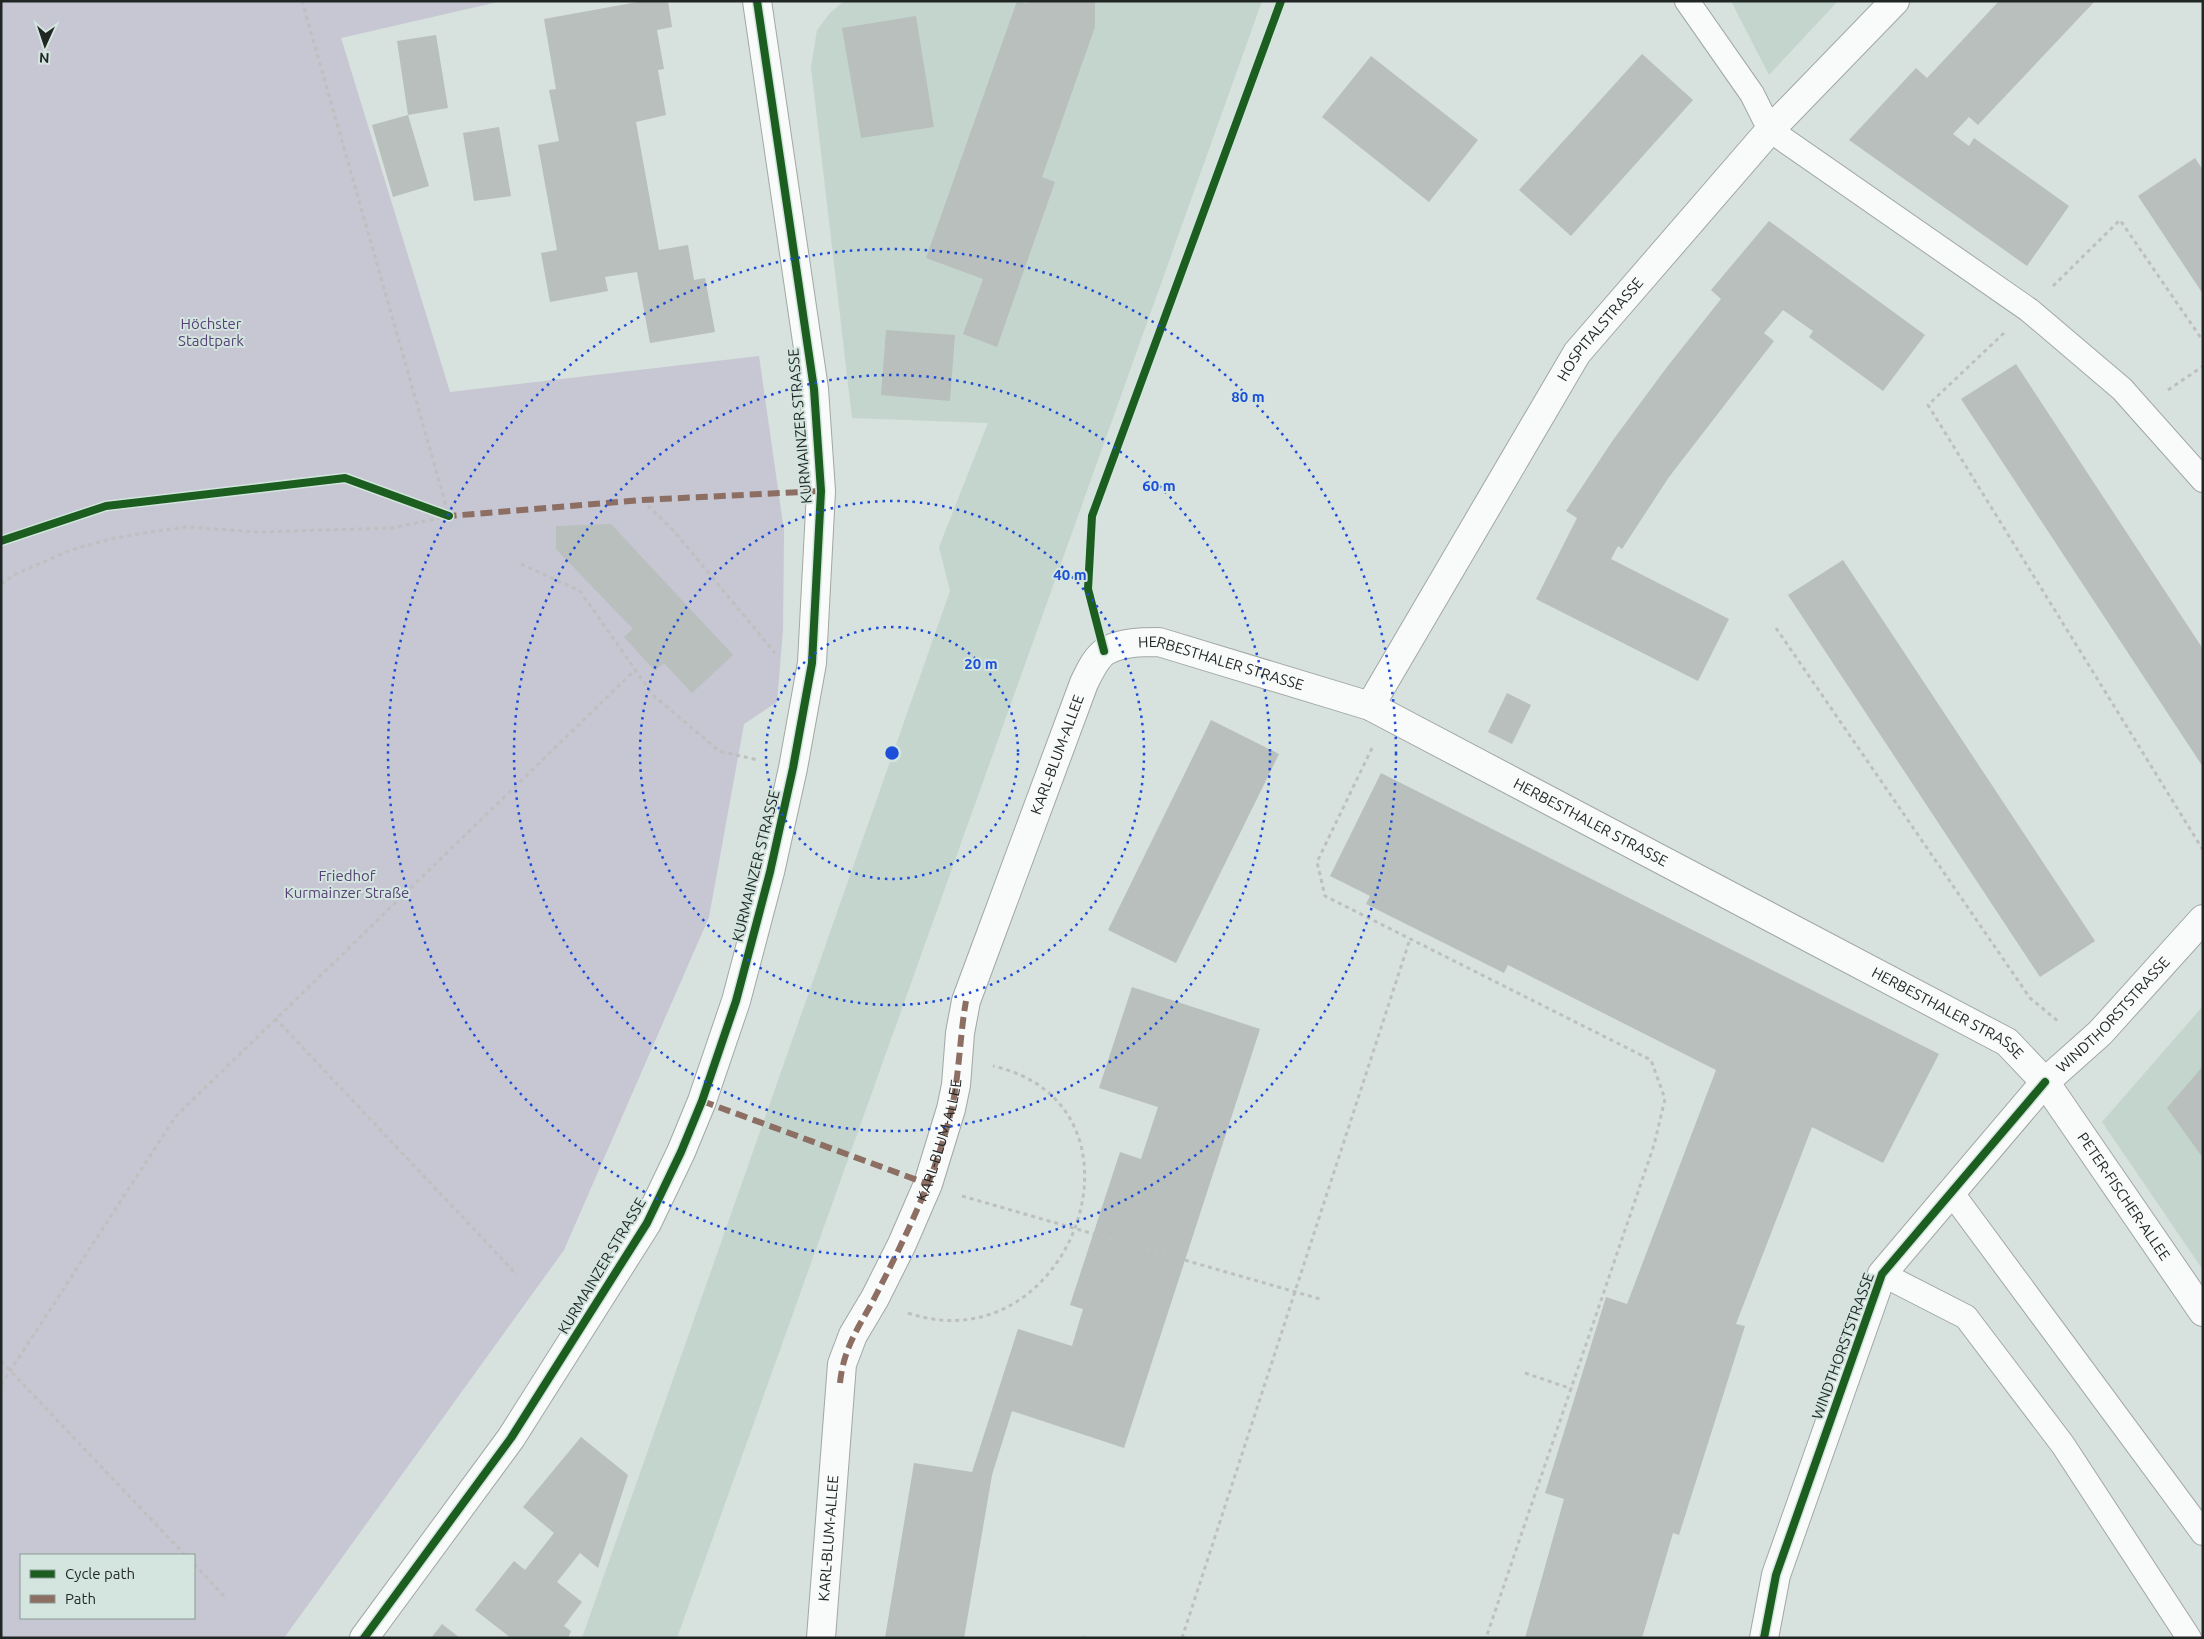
<svg xmlns="http://www.w3.org/2000/svg" width="2204" height="1639" viewBox="0 0 2204 1639" font-family="Ubuntu,sans-serif">
<style>
.built{fill:#c4d5ce}
.green{fill:#c7c6d3;fill-rule:evenodd}
.building{fill:#b8bfbc}
.lines{fill:none;stroke-linecap:round;stroke-linejoin:round}
.service-casing{stroke:#a1a8a5;stroke-width:26}
.minor-casing{stroke:#a1a8a5;stroke-width:30}
.secondary-casing{stroke:#a1a8a5;stroke-width:30}
.path{stroke:#bec0bf;stroke-width:3;stroke-dasharray:4 4;stroke-linecap:butt}
.service{stroke:#f9fafa;stroke-width:24}
.minor{stroke:#f9fafa;stroke-width:28}
.secondary{stroke:#f9fafa;stroke-width:28}
.quiet{stroke:#8d6e63;stroke-width:6;stroke-dasharray:12 6;stroke-linecap:butt}
.cycleway-casing{stroke:#d3e5de;stroke-width:11}
.cycleway{stroke:#1b5e20;stroke-width:8}
.ring{fill:none;stroke:#1d4ed8;stroke-width:2.5;stroke-dasharray:2.5 5}
.labels{text-anchor:middle;stroke-width:4;stroke-linejoin:round;paint-order:stroke}
.park-label{font-size:15px;fill:#584277;stroke:#d3e5de}
.street-label{font-size:15px;fill:#1f2624;stroke:#d3e5de}
.centre{fill:#1d4ed8;stroke:#d3e5de;stroke-width:2.5}
.ring-label{font-size:15px;text-anchor:middle;font-weight:bold;fill:#1d4ed8;stroke:#d3e5de;stroke-width:4;stroke-linejoin:round;paint-order:stroke}
</style>
<rect width="100%" height="100%" fill="#d7e1dd"/>
<g class="built">
<polygon points="844,1 1262,1 677,1638 582,1638 950,591 939,547 988,423 852,418 811,67 817,30 830,13"/>
<polygon points="1731,1 1838,1 1769,75"/>
<polygon points="2203,1006 2203,1270 2102,1122"/>
</g>
<path class="green" d="M1,1H502L341,38L450,392L759,356L784,531L783,629L777,702L744,724L709,917L564,1250L284,1638H1ZM21,1555H194V1618H21Z"/>
<g class="building">
<polygon points="643,1 668,1 672,27 657,30 664,69 658,70 666,115 636,122 659,250 688,245 694,280 705,278 715,332 650,343 637,272 605,277 608,291 550,302 541,253 557,250 538,145 559,141 549,90 556,89 544,19"/>
<polygon points="1017,1 1027,4 1027,1 1095,1 1095,27 1042,177 1055,182 997,347 963,334 983,279 926,258"/>
<polygon points="1999,1 2095,1 1978,125 1969,117 1953,134 1969,146 1974,138 2069,206 2027,266 1849,140 1916,68 1927,78"/>
<polygon points="916,16 934,127 861,138 842,28"/>
<polygon points="436,35 448,108 408,115 397,41"/>
<polygon points="1642,54 1693,100 1571,236 1519,190"/>
<polygon points="1371,56 1478,140 1429,202 1322,117"/>
<polygon points="408,115 429,186 393,197 372,125"/>
<polygon points="499,127 511,196 474,201 463,133"/>
<polygon points="2195,158 2203,170 2203,294 2138,196"/>
<polygon points="1769,221 1925,335 1883,391 1809,337 1813,331 1783,310 1764,333 1774,341 1669,477 1622,549 1618,546 1611,559 1729,619 1698,681 1536,599 1577,518 1566,511 1613,440 1667,367 1721,299 1711,290"/>
<polygon points="886,330 955,335 950,401 881,395"/>
<polygon points="2016,364 2203,649 2203,767 1961,399"/>
<polygon points="611,524 733,655 692,693 664,663 655,671 624,637 633,629 556,549 556,526"/>
<polygon points="1843,560 2095,941 2040,977 1788,595"/>
<polygon points="1507,693 1531,705 1512,744 1488,732"/>
<polygon points="1211,720 1279,754 1176,963 1108,930"/>
<polygon points="1381,773 1939,1054 1883,1163 1812,1127 1736,1324 1745,1326 1679,1535 1673,1533 1642,1638 1525,1638 1564,1499 1545,1493 1606,1297 1627,1304 1716,1070 1508,965 1504,973 1366,904 1370,896 1330,876"/>
<polygon points="1132,987 1260,1029 1124,1448 1012,1411 992,1475 964,1638 885,1638 914,1463 972,1472 1018,1329 1072,1346 1083,1309 1070,1305 1120,1152 1141,1159 1158,1107 1099,1088"/>
<polygon points="2203,1066 2203,1158 2167,1108"/>
<polygon points="581,1437 628,1475 598,1568 580,1553 557,1582 582,1602 564,1626 571,1631 568,1638 511,1638 475,1610 514,1561 525,1570 554,1533 523,1507"/>
<polygon points="442,1624 460,1638 431,1638"/>
</g>
<g class="lines">
<defs>
<g id="service">
<polyline points="1687,1 1752,94 1770,130 2029,310 2122,389 2203,480"/>
<polyline points="1951,1192 2203,1533"/>
<polyline points="1882,1274 1966,1317 2063,1445 2189,1638"/>
</g>
<g id="minor">
<path id="s1" d="M1370,706L1577,353L1770,130L1895,1"/>
<path id="s2" d="M821,1638L842,1364L853,1335L875,1298L902,1244L928,1184L951,1109L956,1085L960,1033L966,1001L1084,683C1089,673 1096,657 1106,651C1122,642 1142,642 1159,642L1370,706L2007,1042L2045,1082L2203,1312"/>
<path id="s3" d="M1764,1638L1776,1575L1882,1274L2045,1082L2100,1033L2203,919"/>
</g>
<polyline id="secondary" points="364,1638 511,1438 647,1223 681,1152 702,1101 736,1001 770,872 793,768 812,663 821,491 814,389 757,1"/>
</defs>
<use href="#service" class="service-casing"/>
<use href="#minor" class="minor-casing"/>
<use href="#secondary" class="secondary-casing"/>
<g class="path">
<polyline points="2053,286 2120,220 2203,341"/>
<polyline points="2004,333 1928,405 2203,850"/>
<polyline points="2168,390 2203,366"/>
<polyline points="642,500 674,531 775,653"/>
<polyline points="521,564 580,591 653,695 719,751 758,760"/>
<polyline points="1,584 16,574 68,551 110,539 144,533 186,527 259,532 392,528 449,516 302,1"/>
<polyline points="1776,628 2030,998 2059,1022"/>
<polyline points="1372,748 1317,862 1325,896 1651,1060 1665,1099 1654,1145 1486,1638"/>
<polyline points="275,1018 517,1275"/>
<polyline points="962,1196 1320,1299"/>
<path d="M908,1313C1071,1368 1165,1105 993,1066"/>
<polyline points="1,1361 185,1555"/>
<polyline points="1525,1373 1572,1389"/>
<polyline points="1,1385 176,1116 635,670"/>
<polyline points="194,1564 225,1597"/>
<polyline points="1083,1638 1086,1638"/>
<polyline points="1182,1638 1410,939"/>
</g>
<use href="#service" class="service"/>
<use href="#minor" class="minor"/>
<use href="#secondary" class="secondary"/>
<g class="quiet">
<polyline points="445,514 449,516 642,500 821,491"/>
<polyline points="702,1101 928,1184"/>
<path d="M840,1383C844,1344 861,1325 877,1293C895,1258 912,1223 927,1186C938,1160 953,1112 956,1084C960,1056 961,1029 966,1001"/>
</g>
<defs>
<g id="cycleway">
<polyline points="1,541 106,506 345,478 449,516"/>
<polyline points="1104,651 1088,589 1092,516 1281,1"/>
<polyline points="364,1638 511,1438 647,1223 681,1152 702,1101 736,1001 770,872 793,768 812,663 821,491 814,389 757,1"/>
<polyline points="1764,1638 1776,1575 1882,1274 2045,1082"/>
</g>
</defs>
<use href="#cycleway" class="cycleway-casing"/>
<use href="#cycleway" class="cycleway"/>
</g>
<g class="ring">
<circle cx="892" cy="753" r="126"/>
<circle cx="892" cy="753" r="252"/>
<circle cx="892" cy="753" r="378"/>
<circle cx="892" cy="753" r="504"/>
</g>
<g class="labels">
<g class="park-label">
<text x="211" y="329">Höchster<tspan x="211" dy="17">Stadtpark</tspan></text>
<text x="347" y="881">Friedhof<tspan x="347" dy="17">Kurmainzer Straße</tspan></text>
</g>
<g class="street-label">
<text dy="5" stroke="none"><textPath href="#s1" startOffset="442">HOSPITALSTRASSE</textPath></text>
<text transform="translate(800 426) rotate(-95)" y="5">KURMAINZER STRASSE</text>
<text dy="5" stroke="none"><textPath href="#s2" startOffset="1160">HERBESTHALER STRASSE</textPath></text>
<text dy="5" stroke="none"><textPath href="#s2" startOffset="925">KARL-BLUM-ALLEE</textPath></text>
<text dy="5" stroke="none"><textPath href="#s2" startOffset="1565">HERBESTHALER STRASSE</textPath></text>
<text transform="translate(756 866) rotate(-76)" y="5">KURMAINZER STRASSE</text>
<text dy="5" stroke="none"><textPath href="#s3" startOffset="731">WINDTHORSTSTRASSE</textPath></text>
<text dy="5" stroke="none"><textPath href="#s2" startOffset="1970">HERBESTHALER STRASSE</textPath></text>
<text dy="5" stroke="none"><textPath href="#s2" startOffset="520">KARL-BLUM-ALLEE</textPath></text>
<text dy="5" stroke="none"><textPath href="#s2" startOffset="2230">PETER-FISCHER-ALLEE</textPath></text>
<text transform="translate(602 1266) rotate(-59)" y="5">KURMAINZER STRASSE</text>
<text transform="translate(1843 1346) rotate(-70)" y="5">WINDTHORSTSTRASSE</text>
<text dy="5" stroke="none"><textPath href="#s2" startOffset="100">KARL-BLUM-ALLEE</textPath></text>
</g>
</g>
<circle cx="892" cy="753" r="8" class="centre"/>
<g class="ring-label">
<text x="1248" y="402">80 m</text>
<text x="1159" y="491">60 m</text>
<text x="1070" y="580">40 m</text>
<text x="981" y="669">20 m</text>
</g>
<rect width="2204" height="1639" fill="none" stroke="#1f2624" stroke-width="5"/>
<rect x="20" y="1554" width="175" height="65" fill="#d3e5de" stroke="#8b9994"/>
<rect x="30" y="1570" width="25" height="8" fill="#1b5e20" stroke="#8b9994"/>
<text x="65" y="1579" font-size="15" fill="#1f2624">Cycle path</text>
<rect x="30" y="1595" width="25" height="8" fill="#8d6e63" stroke="#8b9994"/>
<text x="65" y="1604" font-size="15" fill="#1f2624">Path</text>
<g transform="translate(45 45) rotate(183)" stroke="#d3e5de" stroke-width="4" paint-order="stroke">
<path d="M0-4L9 19L0 12L-9 19Z" fill="#1f2624"/>
<text y="-8" font-size="14" font-weight="bold" text-anchor="middle" fill="#1f2624">N</text>
</g>
</svg>
